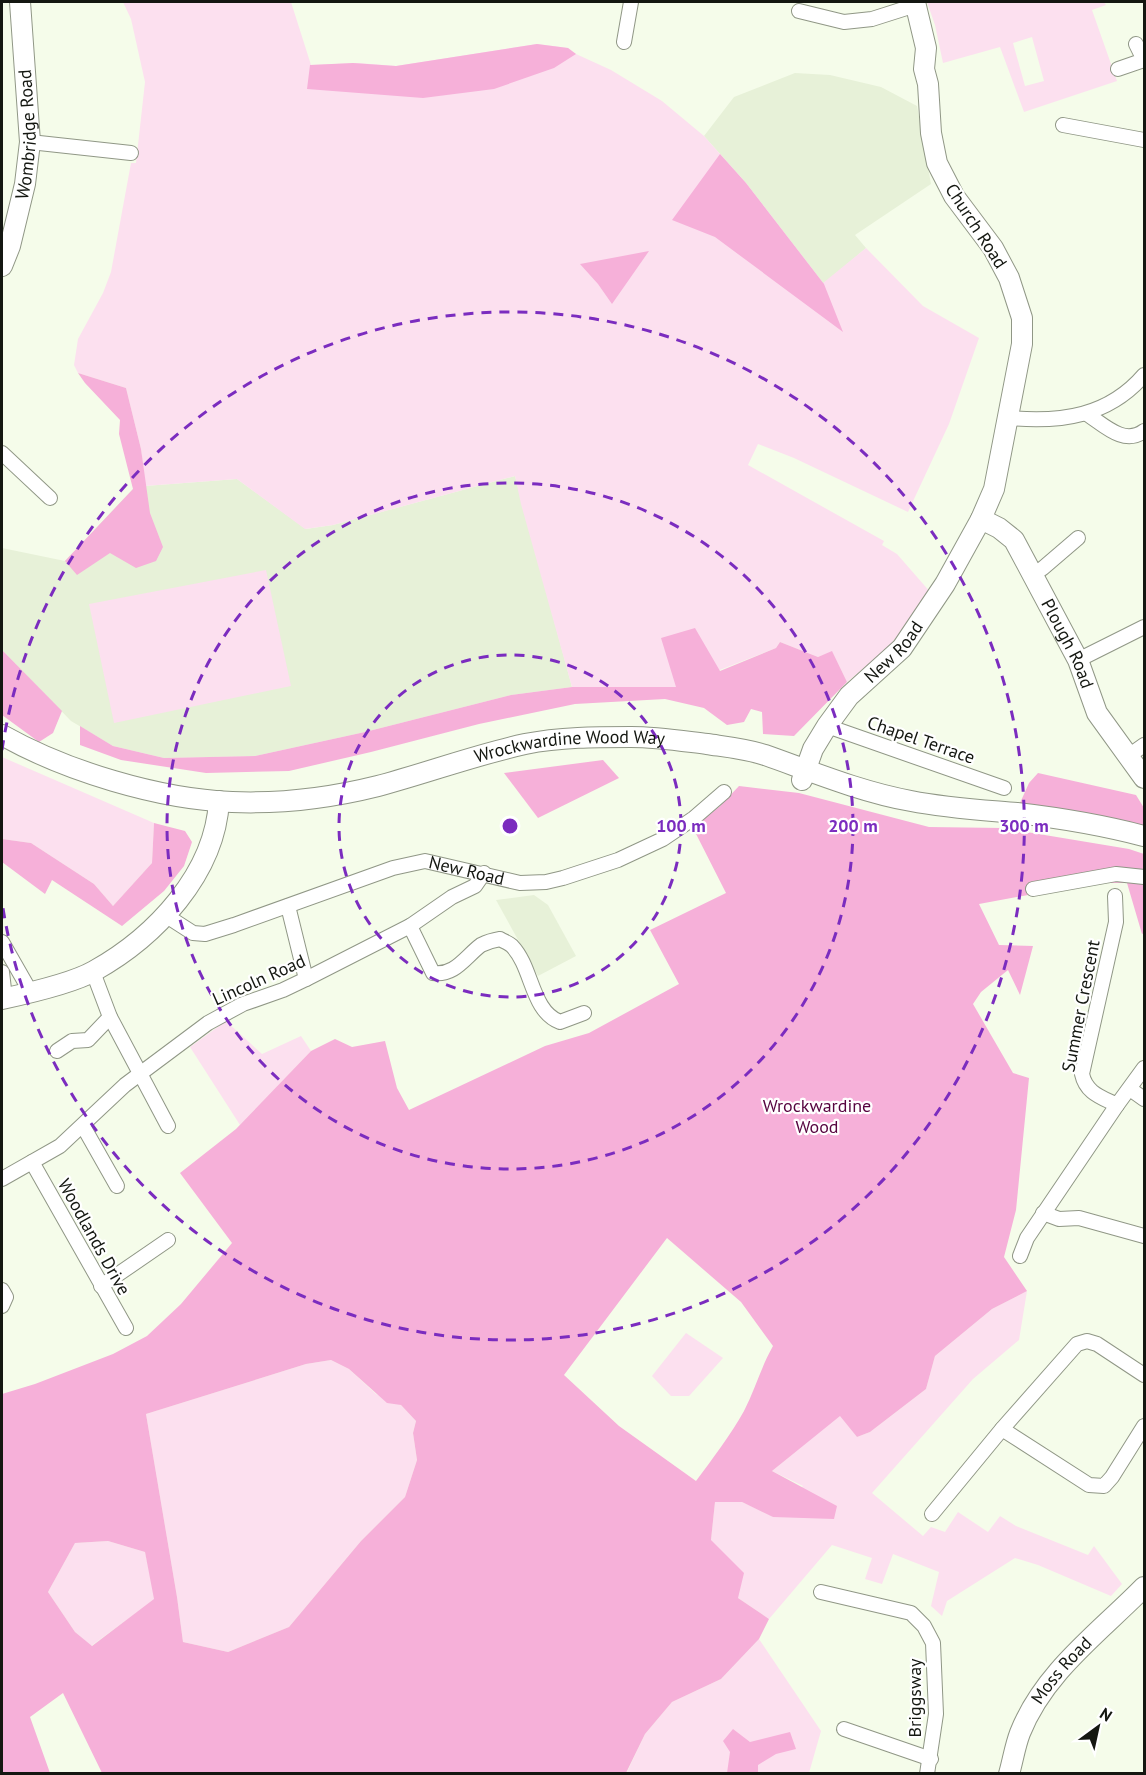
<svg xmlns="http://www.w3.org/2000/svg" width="1146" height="1775" viewBox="0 0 1146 1775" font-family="'PT Sans',sans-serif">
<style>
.built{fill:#e7f1d8}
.green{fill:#fce0ef;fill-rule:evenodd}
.forest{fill:#f6b0d9;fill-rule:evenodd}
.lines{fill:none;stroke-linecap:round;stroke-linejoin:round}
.street-casing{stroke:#909786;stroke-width:16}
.secondary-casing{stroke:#909786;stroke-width:22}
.street{stroke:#fff;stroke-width:14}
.secondary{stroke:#fff;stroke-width:20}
.ring{fill:none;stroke:#7b2cbf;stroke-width:3;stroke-dasharray:10 8}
.labels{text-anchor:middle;stroke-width:4.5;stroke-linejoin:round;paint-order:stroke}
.street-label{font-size:18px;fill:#141711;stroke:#fff}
.park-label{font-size:18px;fill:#56033f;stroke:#fff}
.centre{fill:#7b2cbf;stroke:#fff;stroke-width:3}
.ring-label{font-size:18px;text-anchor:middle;font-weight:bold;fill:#7b2cbf;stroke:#fff;stroke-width:4.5;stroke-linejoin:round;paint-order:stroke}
</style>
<rect width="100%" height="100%" fill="#f5fcea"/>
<g class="built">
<polygon points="795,73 830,75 881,87 917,106 931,184 855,235 866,248 824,284 746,183 704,136 734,97"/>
<polygon points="515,476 572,687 511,695 365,732 255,756 164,758 113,746 71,721 2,650 2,548 65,561 133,489 145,486 237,479 306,529 333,525"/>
<polygon points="534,895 548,905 576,956 538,976 496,900"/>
</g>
<g class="green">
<polygon points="123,2 291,2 311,65 358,63 396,66 537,44 568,48 576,54 611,70 662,101 704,136 746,183 823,283 866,248 923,306 979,338 949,424 908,512 794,458 758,444 748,465 884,541 882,545 897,554 931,593 887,649 847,682 832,652 818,657 780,642 776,648 676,687 572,687 521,504 515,476 333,525 305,529 237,479 145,486 141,449 126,388 78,373 74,365 78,339 103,293 111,272 131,163 136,163 145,82 131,19"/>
<path d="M927,2H1104L1106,5L1092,10L1117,81L1024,112L1000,47L943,63L935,25ZM1032,37L1044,81L1025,86L1013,43Z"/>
<polygon points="266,570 291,686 114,723 89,604"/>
<polygon points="2,757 154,823 152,863 113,906 94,884 31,843 2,839"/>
<polygon points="226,1021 262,1054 301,1036 311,1051 240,1125 190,1047"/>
<polygon points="1027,1291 1019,1340 973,1379 872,1493 923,1536 931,1527 945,1532 958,1512 988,1532 1000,1516 1016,1526 1088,1555 1094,1546 1122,1584 1111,1596 1038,1565 1015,1558 947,1601 942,1616 931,1606 939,1572 893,1554 882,1584 865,1579 872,1558 832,1545 769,1619 738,1598 711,1540 715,1502 742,1502 774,1517 803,1486 772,1471 840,1415 857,1437 870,1432 926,1389 935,1356 992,1309"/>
<polygon points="686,1333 723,1358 689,1396 671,1396 652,1376"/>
<polygon points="331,1360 349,1369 376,1394 401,1405 416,1421 413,1433 417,1460 405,1497 361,1541 289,1627 228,1652 183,1642 177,1597 146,1414 306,1364"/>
<polygon points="108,1541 145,1552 155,1599 91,1646 75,1632 48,1592 75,1543"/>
<polygon points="759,1639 821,1731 809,1773 626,1774 645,1734 672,1702 721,1679"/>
</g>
<g class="forest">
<polygon points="537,44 568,48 576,54 554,68 494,89 423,98 307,89 310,65 353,63 396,66"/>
<polygon points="720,154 746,183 824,284 843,332 715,237 672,220"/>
<polygon points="649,251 612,304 598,284 580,264"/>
<polygon points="78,373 126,388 141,449 150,513 163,547 156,561 136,568 110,553 77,575 65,561 133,489 119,434 120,420 85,383"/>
<polygon points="695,628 720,671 776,648 780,642 818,657 832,651 847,682 794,736 763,734 762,712 751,709 744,722 727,725 704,708 665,699 575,704 479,724 371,752 289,771 206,773 121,760 80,745 80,726 113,746 164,758 255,756 365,732 511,695 572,687 676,687 661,638"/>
<polygon points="2,650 62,711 53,733 39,742 2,715"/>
<polygon points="603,760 619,778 538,818 504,773"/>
<polygon points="1038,773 1136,795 1144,808 1144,830 1117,821 1020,803 1029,783"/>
<path d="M739,786L799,793L929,827L1003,828L1129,849L1144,854V933L1142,934L1127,883H1093L979,904L999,945L1033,946L1020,995L1008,970L981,992L973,1004L1013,1073L1029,1078L1016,1210L1004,1257L1027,1291L992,1309L935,1356L926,1389L870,1432L857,1437L840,1416L772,1471L837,1506L834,1519L773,1517L742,1502H715L711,1540L744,1573L738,1598L769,1619L759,1639L721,1679L672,1702L645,1734L626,1773H102L63,1693L30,1717L50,1773L2,1774V1394L35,1384L113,1354L147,1336L181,1304L232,1243L180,1173L236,1129L311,1051L335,1039L352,1047L385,1041L397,1088L409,1110L545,1046L589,1033L679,984L650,930L726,893L693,828L720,806ZM667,1238L741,1302L773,1346C761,1367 755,1390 744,1411C730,1436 713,1458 696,1481L619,1426L564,1375ZM331,1360L349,1369L387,1403L401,1405L416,1421L413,1433L417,1460L405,1497L361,1541L289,1627L228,1652L183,1642L177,1597L146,1414L306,1364ZM108,1541L145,1552L154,1599L92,1646L75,1632L48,1592L75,1543Z"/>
<polygon points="154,823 185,831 192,842 184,866 164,891 122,926 52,880 45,894 2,862 2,839 31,843 94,884 113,906 152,863"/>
<polygon points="733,1729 750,1742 790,1732 796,1749 776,1754 758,1765 758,1773 727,1773 730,1752 723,1741"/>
</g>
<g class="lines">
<defs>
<g id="street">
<polyline points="799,11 844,22 872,19 916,5"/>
<polyline points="624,42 631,2"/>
<polyline points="1118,69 1144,60 1136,44"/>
<polyline points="1063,125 1144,140"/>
<polyline points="30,142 131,153"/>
<path d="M1087,414C1104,425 1124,446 1144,431"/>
<path d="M1009,418C1061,423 1109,416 1144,375"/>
<polyline points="2,453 50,498"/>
<polyline points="1034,574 1043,568 1078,538"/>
<polyline points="1078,660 1144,627"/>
<polyline points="827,726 1004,788"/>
<polyline points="1127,757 1144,745"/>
<polyline points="1033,889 1116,874 1144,877"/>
<path d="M1115,896L1116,922L1082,1074C1086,1093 1101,1097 1117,1105L1144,1068"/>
<polyline points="288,906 306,979"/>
<path id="s1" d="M165,915L193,933L205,934L234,925L393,868L425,861L520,883L546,882L563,878L618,860L663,839L694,818L724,792"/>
<path d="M410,926L433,973C455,976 465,957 481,945C487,942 494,940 500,939C503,941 509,943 512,946C533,968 531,1011 560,1022L584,1013"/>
<polyline points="2,942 30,991"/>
<polyline points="2,972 5,998"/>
<polyline points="93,972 110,1017 168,1126"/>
<polyline points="57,1051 72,1041 88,1040 110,1017"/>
<polyline points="1130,1089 1144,1099"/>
<polyline points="83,1126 117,1186"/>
<polyline points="32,1162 126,1328"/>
<polyline points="2,1179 60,1146 125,1085 208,1023 243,1004 283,990 306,979 410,926 452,897 475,886 484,873"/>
<polyline points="1043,1213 1059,1219 1079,1218 1144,1236"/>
<polyline points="1020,1256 1027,1238 1117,1105"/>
<polyline points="101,1286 168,1240"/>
<polyline points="2,1290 6,1297 2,1306"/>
<polyline points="1002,1429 1089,1485 1104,1486 1112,1477 1144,1426"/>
<polyline points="932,1514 1002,1429 1077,1344 1087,1341 1097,1344 1144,1375"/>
<polyline points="821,1592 911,1613 924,1626 933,1643 936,1714 927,1774"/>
<polyline points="844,1729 931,1759"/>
</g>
<g id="secondary">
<path id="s2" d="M2,266L10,246L25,184L30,142L20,2"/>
<path id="s3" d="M981,519L999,528L1014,540L1078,660L1097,713L1144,778"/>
<path id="s4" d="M2,735C66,771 158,799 232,802C281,804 330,798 378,786C427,773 475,755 525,744C560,737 596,737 631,737C657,737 682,741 707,744C727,747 747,749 765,755C813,772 861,792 911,801C946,808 982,810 1017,813C1060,818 1102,825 1144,836"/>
<path id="s5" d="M802,780L813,749L827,726L849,696L902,648L945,584L981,519L994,489L1022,344V318L1009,278L993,248L954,196L937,163L931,133L928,84L924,69L926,48L915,2"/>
<path d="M2,999C25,994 73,983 94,971C155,937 215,874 219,801"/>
<path id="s6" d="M1009,1774C1013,1760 1015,1746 1020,1733C1044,1672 1100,1632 1144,1587"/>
</g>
</defs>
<use href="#street" class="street-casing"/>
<use href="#secondary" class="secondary-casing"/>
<use href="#street" class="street"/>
<use href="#secondary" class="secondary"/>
</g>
<g class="ring">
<circle cx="510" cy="826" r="171"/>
<circle cx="510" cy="826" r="343"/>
<path d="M2 750A514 514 0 1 1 2 902"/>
</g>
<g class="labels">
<g class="street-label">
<text dy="6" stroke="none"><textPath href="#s2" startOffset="135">Wombridge Road</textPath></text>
<text transform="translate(976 226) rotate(57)" y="6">Church Road</text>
<text dy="6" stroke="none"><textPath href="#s3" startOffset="156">Plough Road</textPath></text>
<text dy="6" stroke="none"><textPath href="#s5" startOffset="160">New Road</textPath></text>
<text transform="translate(921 740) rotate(19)" y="6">Chapel Terrace</text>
<text dy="6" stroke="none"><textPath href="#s4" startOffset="586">Wrockwardine Wood Way</textPath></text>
<text dy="6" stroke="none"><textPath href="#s1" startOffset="320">New Road</textPath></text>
<text transform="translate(259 980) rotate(-24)" y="6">Lincoln Road</text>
<text transform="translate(1081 1006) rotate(-79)" y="6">Summer Crescent</text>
<text transform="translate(94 1237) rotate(61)" y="6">Woodlands Drive</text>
<text dy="6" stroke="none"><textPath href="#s6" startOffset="118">Moss Road</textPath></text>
<text transform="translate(915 1698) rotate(-90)" y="6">Briggsway</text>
</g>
<g class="park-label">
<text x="817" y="1112">Wrockwardine<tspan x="817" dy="21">Wood</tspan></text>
</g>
</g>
<circle cx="510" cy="826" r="9" class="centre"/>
<g class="ring-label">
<text x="681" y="832">100 m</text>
<text x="853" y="832">200 m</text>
<text x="1024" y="832">300 m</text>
</g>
<rect width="1146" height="1775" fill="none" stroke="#141711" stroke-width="6"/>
<g transform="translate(1098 1727) rotate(33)" stroke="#ffffff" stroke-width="4.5" paint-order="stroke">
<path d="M0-4.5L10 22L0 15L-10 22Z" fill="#141711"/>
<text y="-9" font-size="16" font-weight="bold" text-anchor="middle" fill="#141711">N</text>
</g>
</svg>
